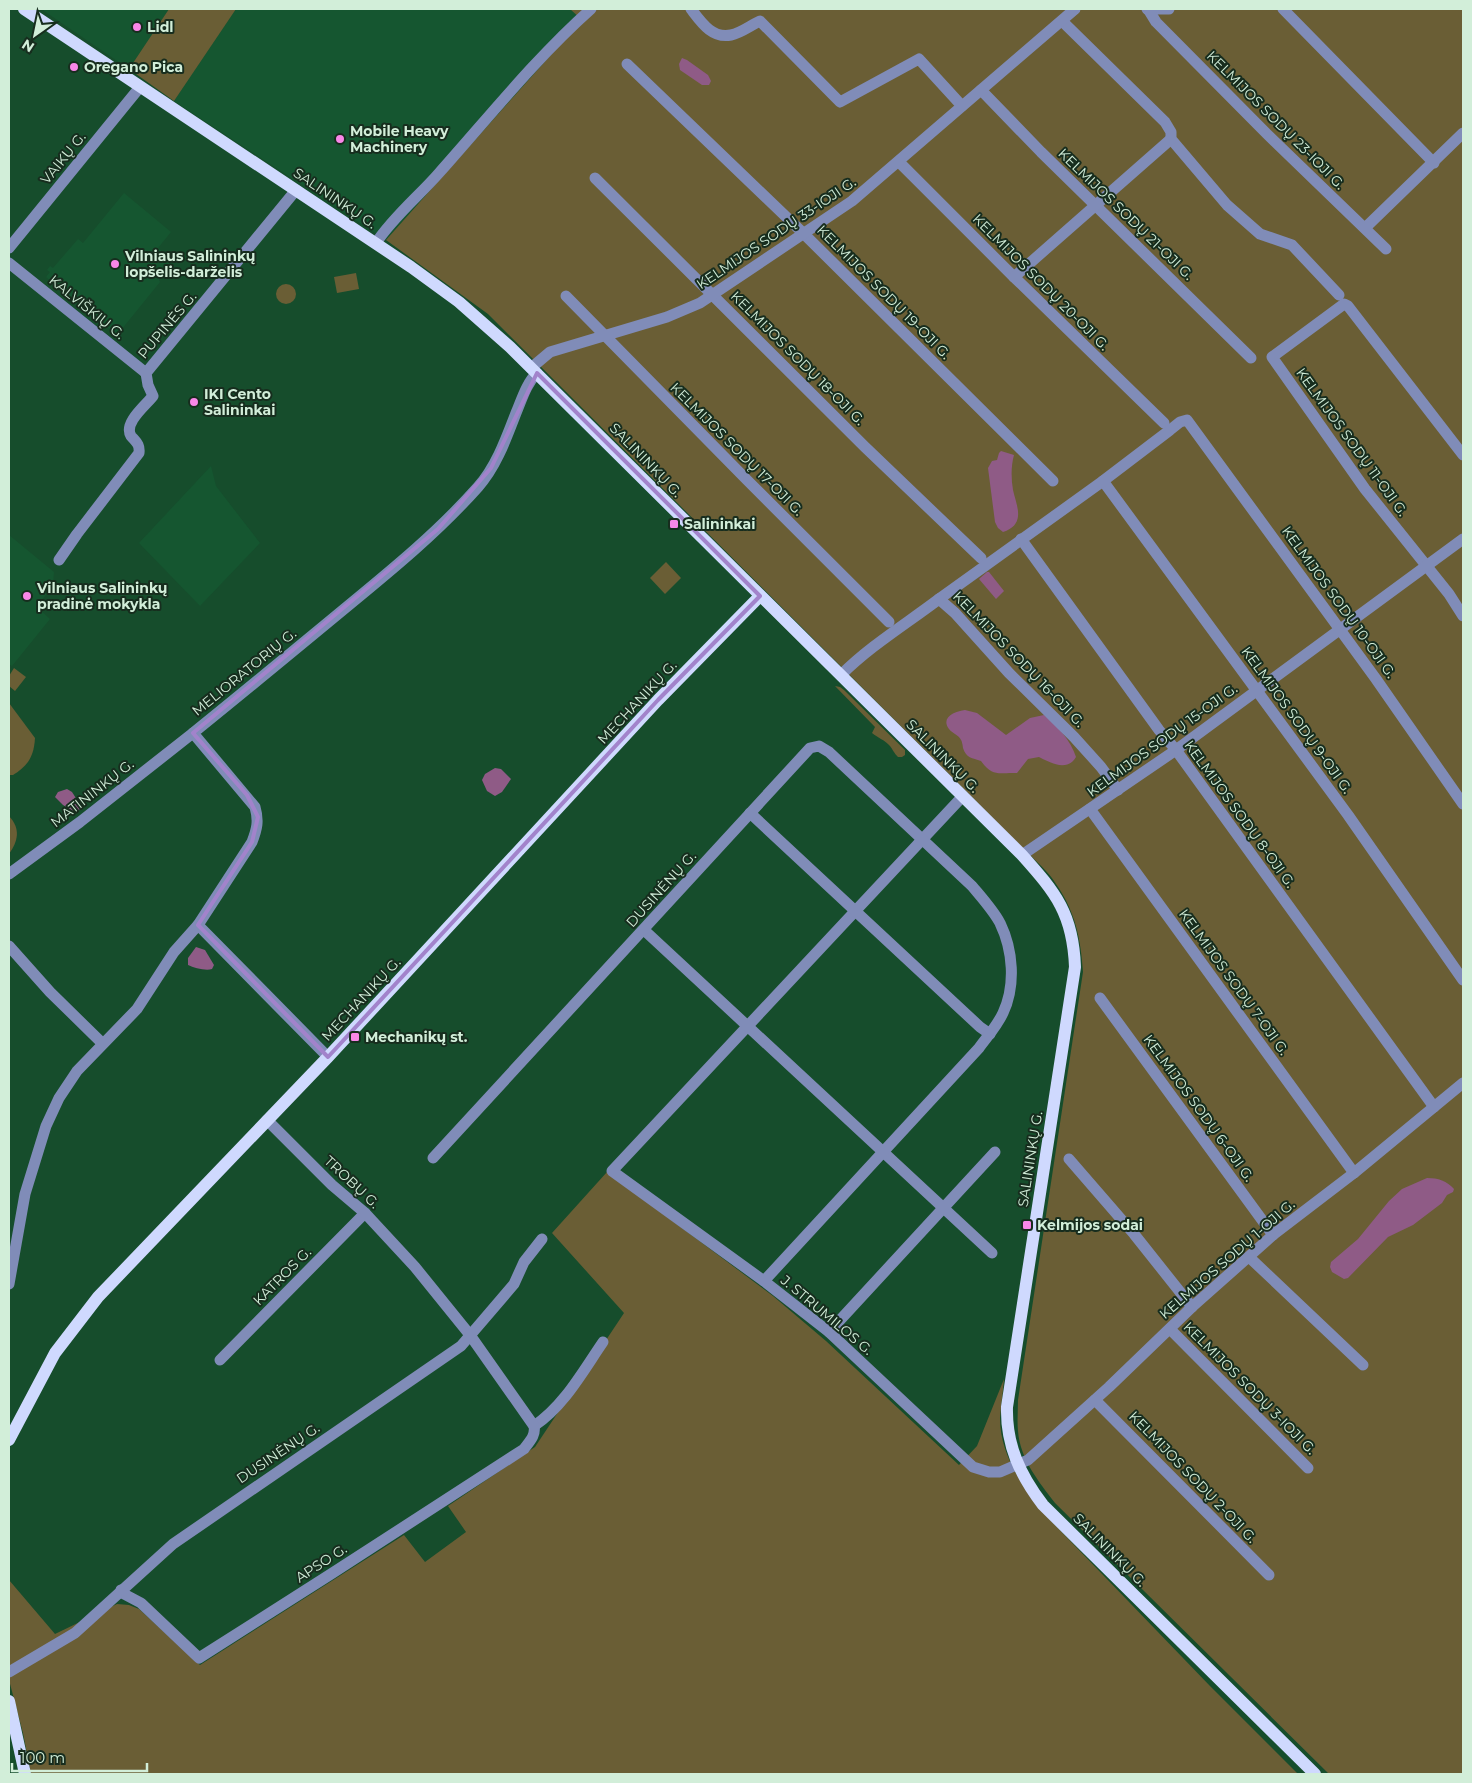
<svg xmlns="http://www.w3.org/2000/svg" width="1472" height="1783" viewBox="0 0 1472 1783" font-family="Montserrat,sans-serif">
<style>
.built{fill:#155630}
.green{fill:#6a5e35}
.water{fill:#8f5b86}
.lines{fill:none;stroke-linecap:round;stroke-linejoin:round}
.minor{stroke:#808cb8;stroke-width:11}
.major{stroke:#cfd9fe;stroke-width:12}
.marked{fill:none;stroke:#a283cb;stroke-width:4;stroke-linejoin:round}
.poi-dot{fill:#f987e8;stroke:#172d1e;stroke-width:2}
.labels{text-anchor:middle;stroke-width:4;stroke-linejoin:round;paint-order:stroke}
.poi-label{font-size:14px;font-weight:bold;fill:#d2eed9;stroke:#172d1e;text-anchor:start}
.street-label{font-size:14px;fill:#d2eed9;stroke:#172d1e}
</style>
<rect width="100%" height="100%" fill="#164d2c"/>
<g class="built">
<polygon points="43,9 169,9 129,69 44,11"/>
<polygon points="236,9 570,9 583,19 386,240 174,101"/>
<polygon points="124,193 171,232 158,248 174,261 159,280 160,282 117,335 46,277 50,272 47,270 50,266 53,268 78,239 83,243"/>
<polygon points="211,466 216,486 260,543 200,606 139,543"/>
<polygon points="9,535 54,572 53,585 37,607 50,619 12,666 9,664"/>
</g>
<g class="green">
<polygon points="169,9 236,9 174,101 129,69"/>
<path d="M570,9H1463V1774H1329L1055,1503C1039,1482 1020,1459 1018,1431C1017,1421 1018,1410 1018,1400L1083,972C1081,939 1075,911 1056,884C1050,874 1041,866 1033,858L488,314L386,240L582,20Z"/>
<polygon points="356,273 359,289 337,293 334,277"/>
<circle cx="286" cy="294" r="10"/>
<polygon points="666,562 681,578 665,594 650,578"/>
<polygon points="14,668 26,677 15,691 9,686 9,676"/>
<path d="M835,686L840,687L844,690L905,750V755L902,757H898C894,753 893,750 890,746C885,740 878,738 872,733L875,727Z"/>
<path d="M9,703L35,738C34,756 28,766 13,775H9Z"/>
<path d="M9,816C21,829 18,841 9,854Z"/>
<path d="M607,1172L773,1296L826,1341L959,1465L977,1446L1004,1379C1003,1392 1001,1405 1000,1418C1000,1458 1026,1491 1050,1520L1210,1686L1298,1774H31L23,1733L9,1680V1580L55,1634L117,1604L129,1605L139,1609L200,1665L404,1535L425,1562L466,1532L448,1506L535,1447L624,1313L552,1233Z"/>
</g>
<g class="water">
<polygon points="682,58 687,60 708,75 711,81 709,85 702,85 680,70 679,64"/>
<path d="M1001,451L1014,455C1011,466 1011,478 1013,490C1017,507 1026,524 1003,532L998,528L995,522L988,468L992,461L997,460L999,453Z"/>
<polygon points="987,572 989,572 1004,591 996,599 979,579"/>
<path d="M965,710L977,713L1006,735L1030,718L1044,715C1057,725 1071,741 1076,757C1067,772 1051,763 1039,757L1028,759L1017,773C1000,772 993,778 981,761C972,758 966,758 963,748C963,747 962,741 961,740C959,735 952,733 949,729C940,717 956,711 965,710Z"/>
<polygon points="495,768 501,769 511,779 502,792 495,796 487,791 482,780 485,774"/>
<polygon points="67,789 72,792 81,806 80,809 75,812 63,805 55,797 58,792"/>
<path d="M196,947L205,950L214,965L212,969C206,971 194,968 188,965V958Z"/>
<path d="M1427,1178C1438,1178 1447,1181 1454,1189L1453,1192L1447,1195L1442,1203L1413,1225L1388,1237L1348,1278L1344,1279L1332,1272L1330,1267L1331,1262L1358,1239L1389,1201L1402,1189Z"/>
</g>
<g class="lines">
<g class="minor">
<path d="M691,9C701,22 712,39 731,35C741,33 751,25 760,21L840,102L919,59L962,106"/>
<polyline points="1147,9 1169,9"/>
<polyline points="1148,9 1156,22 1267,134 1386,249"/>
<polyline points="1283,9 1434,163"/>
<polyline points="1062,21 1165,122 1171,132 1171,139 1227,205 1260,234 1292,245 1339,295"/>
<polyline points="627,64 803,233 1053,481"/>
<polyline points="981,90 1041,152 1251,358"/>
<polyline points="899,162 1014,277 1164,423"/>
<polyline points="595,178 865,447 981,558"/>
<polyline points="1365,228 1463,133"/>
<path d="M376,243C393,217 419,196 439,173C489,117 536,58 591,9"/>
<polyline points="9,248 140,87"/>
<polyline points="9,263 146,373"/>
<polyline points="1014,277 1171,139"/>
<polyline points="566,296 747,480 889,622"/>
<polyline points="531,368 550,352 667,317 700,303 852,201 1075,9"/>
<polyline points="1463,455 1348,306 1344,304 1272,357 1365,489 1449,594 1463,616"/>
<polyline points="1103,481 1348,815 1463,980"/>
<polyline points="1021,539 1159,730 1176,750 1434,1107"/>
<path d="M59,560L77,534L139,453C140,444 136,442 131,436C123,423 146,405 153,396L148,385L146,373L296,190"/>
<polyline points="939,599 1103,481 1170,430 1180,422 1187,420 1376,679 1463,804"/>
<path d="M841,675C870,646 906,624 939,599L955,613L1009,673L1074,737L1101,767L1118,790"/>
<polyline points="962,797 612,1171 764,1281 829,1332 973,1467 989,1472 1000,1472 1028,1460 1109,1387 1192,1307 1273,1235 1354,1173 1463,1083"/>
<polyline points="1090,809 1354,1173"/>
<polyline points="750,813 980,1027 990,1034"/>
<polyline points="1022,855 1176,750 1463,539"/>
<polyline points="9,874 80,822 193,733"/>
<polyline points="198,925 328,1057"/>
<polyline points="644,930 992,1253"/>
<polyline points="9,946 50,992 102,1043"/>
<polyline points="1100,998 1273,1235"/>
<path d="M433,1158L810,748L819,746L829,752L972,886C982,898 993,910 1000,923C1013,950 1016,985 1003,1013C997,1026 987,1037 979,1048L764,1281"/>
<polyline points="1069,1159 1134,1234 1192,1307"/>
<polyline points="1249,1257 1363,1365"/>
<path d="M9,1284L25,1194L46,1126L59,1098L77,1071L137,1009L174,952L198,925L252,842C257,829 259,821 255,807L193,733C245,691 297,648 349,605C394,568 439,531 478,487C496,467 506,439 516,413C522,399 526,384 537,373"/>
<polyline points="1170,1329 1308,1468"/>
<polyline points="829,1332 995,1152"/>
<polyline points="220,1360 365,1213"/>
<polyline points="1095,1400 1269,1575"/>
<path d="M534,1426C564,1406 583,1371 603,1342"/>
<path d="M121,1590L124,1594L141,1603L199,1658L331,1574L524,1449C529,1442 536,1436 534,1426L470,1335L415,1267L365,1213L332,1185L267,1120"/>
<polyline points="9,1672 75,1633 173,1544 461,1346 514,1284 524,1262 542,1239"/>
</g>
<g class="major">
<path d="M24,9L411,267L459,302L510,347L1022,855C1056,893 1073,914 1075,967L1007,1407C1006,1445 1020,1475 1043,1505L1315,1774"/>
<polyline points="9,1440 55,1353 98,1297 328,1057 658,700 760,596"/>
<polyline points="9,1701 25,1774"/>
</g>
</g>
<path class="marked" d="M537,373L760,596L658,700L328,1057L198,925L252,842L258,817L247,795L193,733L438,529L491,468Z"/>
<g class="poi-dot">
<circle cx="137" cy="27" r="5"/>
<circle cx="74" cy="67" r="5"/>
<circle cx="340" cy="139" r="5"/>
<circle cx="115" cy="264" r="5"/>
<circle cx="194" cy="402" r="5"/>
<rect x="669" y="519" width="10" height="10" rx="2.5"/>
<circle cx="27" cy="596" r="5"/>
<rect x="350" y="1032" width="10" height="10" rx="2.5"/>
<rect x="1022" y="1220" width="10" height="10" rx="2.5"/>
</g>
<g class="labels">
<g class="poi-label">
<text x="147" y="32">Lidl</text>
<text x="84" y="72">Oregano Pica</text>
<text x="350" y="136">Mobile Heavy<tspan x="350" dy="16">Machinery</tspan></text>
<text x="125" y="261">Vilniaus Salininkų<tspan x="125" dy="16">lopšelis-darželis</tspan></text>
<text x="204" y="399">IKI Cento<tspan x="204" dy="16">Salininkai</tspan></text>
<text x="684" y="529">Salininkai</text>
<text x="37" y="593">Vilniaus Salininkų<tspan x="37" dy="16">pradinė mokykla</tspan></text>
<text x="365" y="1042">Mechanikų st.</text>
<text x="1037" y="1230">Kelmijos sodai</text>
</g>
<g class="street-label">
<text transform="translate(1276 120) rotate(45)" y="5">KELMIJOS SODŲ 23-IOJI G.</text>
<text transform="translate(63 158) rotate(-51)" y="5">VAIKŲ G.</text>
<text transform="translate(335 198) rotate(34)" y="5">SALININKŲ G.</text>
<text transform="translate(1126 214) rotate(44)" y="5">KELMIJOS SODŲ 21-OJI G.</text>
<text transform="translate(776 233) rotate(-34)" y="5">KELMIJOS SODŲ 33-IOJI G.</text>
<text transform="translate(1041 282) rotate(45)" y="5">KELMIJOS SODŲ 20-OJI G.</text>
<text transform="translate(884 292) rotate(45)" y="5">KELMIJOS SODŲ 19-OJI G.</text>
<text transform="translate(87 307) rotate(39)" y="5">KALVIŠKIŲ G.</text>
<text transform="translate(167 325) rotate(-50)" y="5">PUPINĖS G.</text>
<text transform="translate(798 358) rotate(45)" y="5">KELMIJOS SODŲ 18-OJI G.</text>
<text transform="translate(1352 442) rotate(54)" y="5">KELMIJOS SODŲ 11-OJI G.</text>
<text transform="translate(737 449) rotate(45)" y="5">KELMIJOS SODŲ 17-OJI G.</text>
<text transform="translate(646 460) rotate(46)" y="5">SALININKŲ G.</text>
<text transform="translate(1339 602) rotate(54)" y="5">KELMIJOS SODŲ 10-OJI G.</text>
<text transform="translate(1019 659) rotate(46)" y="5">KELMIJOS SODŲ 16-OJI G.</text>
<text transform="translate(244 672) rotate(-39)" y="5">MELIORATORIŲ G.</text>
<text transform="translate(637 702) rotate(-47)" y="5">MECHANIKŲ G.</text>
<text transform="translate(1297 720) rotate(54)" y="5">KELMIJOS SODŲ 9-OJI G.</text>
<text transform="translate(1162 740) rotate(-36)" y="5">KELMIJOS SODŲ 15-OJI G.</text>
<text transform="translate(943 756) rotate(45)" y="5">SALININKŲ G.</text>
<text transform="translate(92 793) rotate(-38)" y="5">MATININKŲ G.</text>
<text transform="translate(1240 814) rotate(54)" y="5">KELMIJOS SODŲ 8-OJI G.</text>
<text transform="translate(661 889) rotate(-48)" y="5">DUSINĖNŲ G.</text>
<text transform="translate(1234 982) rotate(54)" y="5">KELMIJOS SODŲ 7-OJI G.</text>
<text transform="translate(361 999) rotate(-47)" y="5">MECHANIKŲ G.</text>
<text transform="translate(1199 1108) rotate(54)" y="5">KELMIJOS SODŲ 6-OJI G.</text>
<text transform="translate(1030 1159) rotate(-81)" y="5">SALININKŲ G.</text>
<text transform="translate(352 1182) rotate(43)" y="5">TROBŲ G.</text>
<text transform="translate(1227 1259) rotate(-41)" y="5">KELMIJOS SODŲ 1-OJI G.</text>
<text transform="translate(282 1276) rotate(-45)" y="5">KATROS G.</text>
<text transform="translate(827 1315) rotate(40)" y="5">J. STRUMILOS G.</text>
<text transform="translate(1250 1388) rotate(45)" y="5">KELMIJOS SODŲ 3-IOJI G.</text>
<text transform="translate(278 1453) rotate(-34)" y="5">DUSINĖNŲ G.</text>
<text transform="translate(1193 1477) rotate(46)" y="5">KELMIJOS SODŲ 2-OJI G.</text>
<text transform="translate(1110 1550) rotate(45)" y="5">SALININKŲ G.</text>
<text transform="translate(321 1563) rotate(-33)" y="5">APSO G.</text>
</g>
</g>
<rect width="1472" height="1783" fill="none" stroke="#d2eed9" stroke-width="20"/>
<g transform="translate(35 35) rotate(213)" stroke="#172d1e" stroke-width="4" paint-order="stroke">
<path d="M0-4L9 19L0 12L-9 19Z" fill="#d2eed9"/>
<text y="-8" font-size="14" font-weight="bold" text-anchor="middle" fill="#d2eed9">N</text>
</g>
<path d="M12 1763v8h135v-8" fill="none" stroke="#d2eed9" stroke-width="2.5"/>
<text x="20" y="1763" font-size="15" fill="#d2eed9" stroke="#172d1e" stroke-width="4" paint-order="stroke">100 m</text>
</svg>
